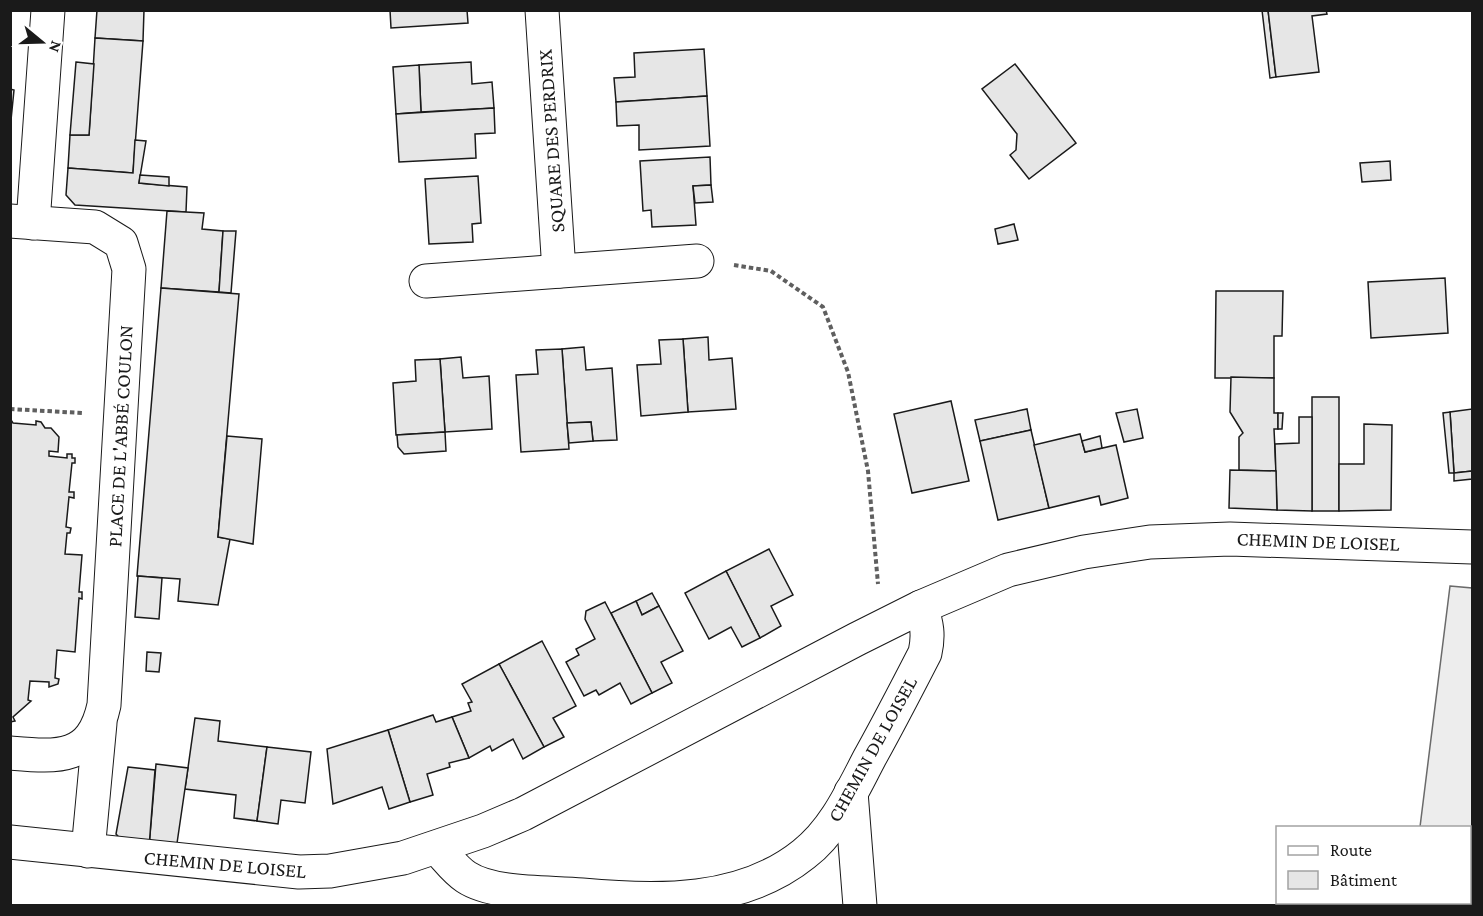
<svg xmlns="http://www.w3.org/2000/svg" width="1483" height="916" viewBox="0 0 1483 916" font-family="'Crimson Pro',serif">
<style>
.built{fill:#ededed;stroke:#6a6a6a;stroke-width:1.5}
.building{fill:#e6e6e6;stroke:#1a1a1a;stroke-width:1.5}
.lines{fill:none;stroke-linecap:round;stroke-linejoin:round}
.street-casing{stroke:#1a1a1a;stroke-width:35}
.secondary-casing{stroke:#1a1a1a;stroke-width:35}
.path{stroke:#5f5f5f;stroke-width:4;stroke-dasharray:4.5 3;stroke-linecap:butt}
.street{stroke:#fff;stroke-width:33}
.secondary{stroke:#fff;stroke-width:33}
.labels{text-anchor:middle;stroke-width:4.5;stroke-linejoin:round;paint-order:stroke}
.street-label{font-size:20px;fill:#1a1a1a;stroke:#fff}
</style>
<rect width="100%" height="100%" fill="#fff"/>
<polygon class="built" points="1450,586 1472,588 1472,905 1411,905 1411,903 1470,902 1470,828 1420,827"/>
<g class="building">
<polygon points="97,10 144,10 143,41 95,38"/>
<polygon points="390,10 467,10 468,23 391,28"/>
<polygon points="1262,10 1268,10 1276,77 1270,78"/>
<polygon points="1268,10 1326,10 1327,14 1312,16 1319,72 1276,77"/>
<polygon points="95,38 143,41 133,173 68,168 70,135 89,135"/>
<polygon points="704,49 707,96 616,102 614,78 635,77 634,53"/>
<polygon points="76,62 94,64 89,135 70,135"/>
<polygon points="471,62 472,84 492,82 494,108 421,112 419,65"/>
<polygon points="1015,64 1076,143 1029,179 1010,155 1016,150 1017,134 982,89"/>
<polygon points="419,65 421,112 396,114 393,67"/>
<polygon points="10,89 14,90 11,120 10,120"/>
<polygon points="707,96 710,146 639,150 639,125 617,126 616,102"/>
<polygon points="494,108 495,133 475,134 476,158 399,162 396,114"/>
<polygon points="135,140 146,141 139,183 187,187 186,212 75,205 66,195 68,168 133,173"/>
<polygon points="710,157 711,185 693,186 696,225 652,227 651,210 643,211 640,161"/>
<polygon points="1390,161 1391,180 1362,182 1360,163"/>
<polygon points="140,175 169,177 169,186 139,183"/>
<polygon points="478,176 481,223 472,224 473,242 429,244 425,179"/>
<polygon points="711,185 713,202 695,203 693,186"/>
<polygon points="167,211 204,213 202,229 223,231 219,292 161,288"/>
<polygon points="1014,224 1018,240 998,244 995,229"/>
<polygon points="223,231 236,231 231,293 219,292"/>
<polygon points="1445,278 1448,333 1371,338 1368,282"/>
<polygon points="161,288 239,294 218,537 230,539 218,605 178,601 180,579 137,576"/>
<polygon points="1216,291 1283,291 1282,336 1274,336 1274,378 1215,378"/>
<polygon points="708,337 709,360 732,358 736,409 688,412 683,339"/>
<polygon points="683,339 688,412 641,416 637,365 661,364 659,340"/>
<polygon points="584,347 586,370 612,368 617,440 593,441 591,422 567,423 562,349"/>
<polygon points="562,349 569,449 521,452 516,375 538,374 536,350"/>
<polygon points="461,357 463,378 489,376 492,429 445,432 440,359"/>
<polygon points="440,359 445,432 396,435 393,383 416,381 415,360"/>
<polygon points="1231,377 1274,378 1274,413 1278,413 1278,429 1274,429 1276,471 1239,470 1239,437 1243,433 1230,412"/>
<rect x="1312" y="397" width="27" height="114"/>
<polygon points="951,401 969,481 912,493 894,414"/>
<polygon points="1027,409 1031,430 980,441 975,420"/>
<polygon points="1137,409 1143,438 1124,442 1116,413"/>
<polygon points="1472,409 1472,471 1454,473 1450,412"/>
<polygon points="1450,412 1454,473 1449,473 1443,413"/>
<polygon points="1278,413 1283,413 1282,429 1278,429"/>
<polygon points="1299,417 1312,417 1312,511 1277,510 1275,444 1299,443"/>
<polygon points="11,420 13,423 36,425 36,421 41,422 45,428 51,428 59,437 58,452 49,451 49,456 67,458 67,454 72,454 72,458 75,458 75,463 72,463 69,492 74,492 74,498 69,497 66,527 71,528 70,533 67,533 65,554 82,555 79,592 82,592 82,599 79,598 75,652 57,650 55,678 59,679 58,684 49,687 49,682 30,681 28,700 31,701 13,717 15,721 10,722"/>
<polygon points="591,422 593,441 569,443 567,423"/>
<polygon points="1364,424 1392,425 1391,510 1339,511 1339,464 1364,464"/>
<polygon points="1031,430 1049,508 998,520 980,441"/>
<polygon points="445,432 446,451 404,454 398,447 397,435"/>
<polygon points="1080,434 1085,452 1116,445 1128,498 1101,505 1099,496 1049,508 1034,445"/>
<polygon points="227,436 262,439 253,544 218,537"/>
<polygon points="1100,436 1102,448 1085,452 1082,441"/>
<polygon points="1230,470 1276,471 1277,510 1229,508"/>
<polygon points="1472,471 1472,479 1454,481 1454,473"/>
<polygon points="769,549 793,595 771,606 781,626 760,638 726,571"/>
<polygon points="726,571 760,638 742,647 731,627 709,639 685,593"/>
<polygon points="138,576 162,578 159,619 135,617"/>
<polygon points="652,593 659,606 642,615 636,601"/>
<polygon points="636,601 642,615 659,606 683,651 661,662 672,683 652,693 611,613"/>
<polygon points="605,602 652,693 631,704 620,683 599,695 596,690 584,696 566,662 579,655 576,649 595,639 585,619 586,611"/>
<polygon points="542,641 576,706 553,718 564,737 544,747 499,664"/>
<polygon points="147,652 161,653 159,672 146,671"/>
<polygon points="499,664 544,747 523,759 513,739 492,751 490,746 469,758 452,717 471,711 468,703 472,702 462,684"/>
<polygon points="433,715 436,722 452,717 469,758 449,763 450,767 427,774 433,795 410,802 388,730"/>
<polygon points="195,718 220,721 218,741 267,747 257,821 234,818 236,795 185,789"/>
<polygon points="388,730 410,802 389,809 382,787 333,804 327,749"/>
<polygon points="267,747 311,752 305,803 281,800 278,824 257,821"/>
<polygon points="156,764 188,768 176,850 149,847"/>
<polygon points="128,767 155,770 149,847 126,845 116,834"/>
</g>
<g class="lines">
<defs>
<g id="street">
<polyline points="542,10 559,271"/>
<path d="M10,221L95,227L121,243L129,269L104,705C92,761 57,757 10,753"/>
<polyline points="33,223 48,10"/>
<polyline points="426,281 697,261"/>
<polyline points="851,792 860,906"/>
<path d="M437,848C446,857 455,870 466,877C493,895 549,892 582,895C657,902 742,904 804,854C835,830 852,791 870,757C889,723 907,688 925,653C929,635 927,624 921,607"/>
<polyline points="88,851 100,723"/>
</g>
<polyline id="secondary" points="10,842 299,872 330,871 403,858 483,831 523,814 857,639 921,607 1008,570 1084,552 1150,542 1230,539 1472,547"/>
</defs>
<use href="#street" class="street-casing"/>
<use href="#secondary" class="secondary-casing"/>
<g class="path">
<polyline points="734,265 771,271 823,307 848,372 868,471 878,584"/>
<polyline points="10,409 82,413"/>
</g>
<use href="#street" class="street"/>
<use href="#secondary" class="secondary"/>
</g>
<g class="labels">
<g class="street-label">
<text transform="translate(551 141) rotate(-94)" y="7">SQUARE DES PERDRIX</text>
<text transform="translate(120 436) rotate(-87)" y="7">PLACE DE L'ABBÉ COULON</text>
<text transform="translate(1318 541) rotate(2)" y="7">CHEMIN DE LOISEL</text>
<text transform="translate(872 749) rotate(-61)" y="7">CHEMIN DE LOISEL</text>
<text transform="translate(225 864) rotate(5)" y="7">CHEMIN DE LOISEL</text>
</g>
</g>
<rect width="1483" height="916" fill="none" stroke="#1a1a1a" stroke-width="24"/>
<rect x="1276" y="826" width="195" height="78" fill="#ffffff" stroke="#a3a3a3" stroke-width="1.5"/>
<rect x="1288" y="846" width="30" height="9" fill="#ffffff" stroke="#a3a3a3" stroke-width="1.5"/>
<text x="1330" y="856" font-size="18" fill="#1a1a1a">Route</text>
<rect x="1288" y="871" width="30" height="18" fill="#e6e6e6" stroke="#a3a3a3" stroke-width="1.5"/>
<text x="1330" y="886" font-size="18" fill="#1a1a1a">Bâtiment</text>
<g transform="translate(42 42) rotate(109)" stroke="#ffffff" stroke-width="4.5" paint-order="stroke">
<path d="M0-4.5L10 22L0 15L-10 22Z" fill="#1a1a1a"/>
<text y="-9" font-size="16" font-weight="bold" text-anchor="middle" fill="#1a1a1a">N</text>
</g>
</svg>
